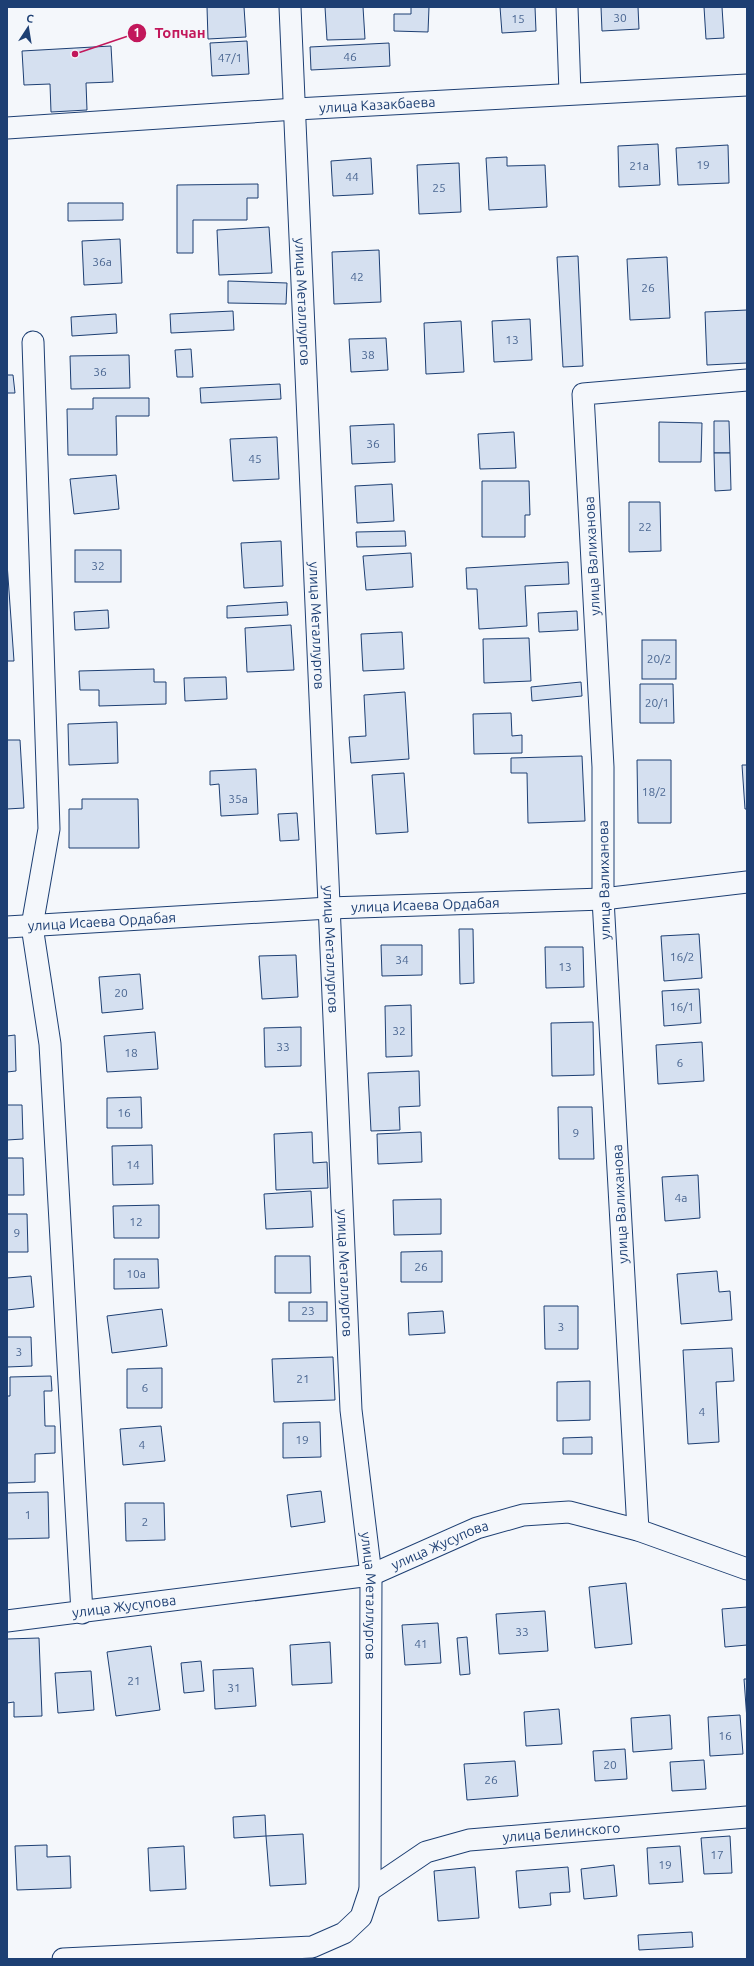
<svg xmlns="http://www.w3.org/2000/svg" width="754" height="1966" viewBox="0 0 754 1966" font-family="Ubuntu,sans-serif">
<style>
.building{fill:#d5e0f0;stroke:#1d3f73}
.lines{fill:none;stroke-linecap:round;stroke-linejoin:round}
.minor-casing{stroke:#1d3f73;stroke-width:23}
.minor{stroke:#f4f7fb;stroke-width:21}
.labels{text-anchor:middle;stroke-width:3;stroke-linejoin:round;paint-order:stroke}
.number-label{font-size:12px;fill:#4b6792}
.street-label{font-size:14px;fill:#1d3f73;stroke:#f4f7fb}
.leader{fill:none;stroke:#c2185b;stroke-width:1.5}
.callout-dot{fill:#c2185b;stroke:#f4f7fb;stroke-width:1.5}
.mark-label{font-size:12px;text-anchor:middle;font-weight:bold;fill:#fff}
.callout-label{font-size:15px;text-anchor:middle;font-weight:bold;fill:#c2185b;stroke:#f4f7fb;stroke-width:3;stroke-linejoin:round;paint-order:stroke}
</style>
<rect width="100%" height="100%" fill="#f4f7fb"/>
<g class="building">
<polygon points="207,7 244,7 246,37 208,39"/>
<polygon points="325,7 363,7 365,39 327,40"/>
<polygon points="411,7 429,7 428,32 394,31 394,14 411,14"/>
<polygon points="500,7 535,7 536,31 502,33"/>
<polygon points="601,7 638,7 639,29 602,31"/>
<polygon points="704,7 722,7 724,38 706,39"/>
<polygon points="247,41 249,74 212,76 210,43"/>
<polygon points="389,43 390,66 311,70 310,47"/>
<polygon points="111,46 113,82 86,83 87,110 51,112 50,84 24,85 22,51"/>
<polygon points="658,144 660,185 619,187 618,146"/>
<polygon points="728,145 729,183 678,185 676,148"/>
<polygon points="507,157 507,166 545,165 547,207 489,210 486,158"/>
<polygon points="371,158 373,194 333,196 331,161"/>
<polygon points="459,163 461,212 419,214 417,165"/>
<polygon points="258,184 258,198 247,198 247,220 193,220 193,253 177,253 177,185"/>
<polygon points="68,203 123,203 123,220 68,221"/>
<polygon points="269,227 272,273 219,275 217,230"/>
<polygon points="120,239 122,283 84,285 82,241"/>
<polygon points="379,250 381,302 334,304 332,252"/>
<polygon points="578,256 583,366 563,367 557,257"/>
<polygon points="667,257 670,318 630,320 627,259"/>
<polygon points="228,281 287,283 286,304 228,303"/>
<polygon points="747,310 747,363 707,365 705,312"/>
<polygon points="233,311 234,330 171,333 170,314"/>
<polygon points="116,314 117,333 72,336 71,317"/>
<polygon points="530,319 532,360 494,362 492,321"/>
<polygon points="461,321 464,372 426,374 424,323"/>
<polygon points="386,338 388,370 351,372 349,339"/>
<polygon points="191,349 193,377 177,377 175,350"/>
<polygon points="129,355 130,388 71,389 70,356"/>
<polygon points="7,375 13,375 15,393 7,393"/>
<polygon points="280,384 281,399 201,403 200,388"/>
<polygon points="93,398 149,398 149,416 116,416 117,455 68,455 67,409 93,409"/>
<polygon points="714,421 729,421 730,453 714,453"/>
<polygon points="659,422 702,423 701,462 659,462"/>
<polygon points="394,424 395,462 352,464 350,426"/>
<polygon points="514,432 516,468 480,469 478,434"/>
<polygon points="277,437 279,479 233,481 230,439"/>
<polygon points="714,453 730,453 731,490 715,491"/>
<polygon points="116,475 119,509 74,514 70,479"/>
<polygon points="482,481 529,481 530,515 525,515 525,537 482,537"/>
<polygon points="392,484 394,521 357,523 355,486"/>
<polygon points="629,502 660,502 661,551 629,552"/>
<polygon points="405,531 406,546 357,547 356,532"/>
<polygon points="281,541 283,586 244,588 241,543"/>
<rect x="75" y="550" width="46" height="32"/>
<polygon points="411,553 413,587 366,590 363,556"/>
<polygon points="568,562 569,584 525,586 527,626 479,629 477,589 467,589 466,568"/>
<polygon points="7,563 14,661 7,661"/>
<polygon points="287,602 288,615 227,618 227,606"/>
<polygon points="108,610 109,628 75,630 74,612"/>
<polygon points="577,611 578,630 539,632 538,613"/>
<polygon points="291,625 294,670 247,672 245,628"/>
<polygon points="402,632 404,669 363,671 361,634"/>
<polygon points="529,638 531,681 484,683 483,639"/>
<rect x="642" y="640" width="34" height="39"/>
<polygon points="154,669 154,682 166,682 166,704 99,706 99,690 80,690 79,671"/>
<polygon points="226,677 227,699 185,701 184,678"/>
<polygon points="581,682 582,696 532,701 531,687"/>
<polygon points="640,684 673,684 674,723 640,723"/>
<polygon points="405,692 409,759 351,763 349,737 366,736 364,695"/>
<polygon points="511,713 512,736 522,735 522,753 474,754 473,714"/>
<polygon points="117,722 118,763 69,765 68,724"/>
<polygon points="7,740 20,740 24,808 7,809"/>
<polygon points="582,756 585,821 528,823 527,773 511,773 511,758"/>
<polygon points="637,760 671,760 671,823 638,823"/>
<polygon points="742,765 747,765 747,809 745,809"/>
<polygon points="256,769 258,814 221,816 219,784 210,785 210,771"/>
<polygon points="404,773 408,832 376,834 372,775"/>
<polygon points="82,799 138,799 139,848 69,848 69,809 82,809"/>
<polygon points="297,813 299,840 280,841 278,814"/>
<polygon points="459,929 473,929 474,983 460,984"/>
<polygon points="699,934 702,978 664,981 661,936"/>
<polygon points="381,945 422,945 422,975 382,976"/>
<polygon points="545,947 583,947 584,987 546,988"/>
<polygon points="296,955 298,997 262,999 259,956"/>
<polygon points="140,974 143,1009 102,1013 99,977"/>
<polygon points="699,989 701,1023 664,1026 662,991"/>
<polygon points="411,1005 412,1056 386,1057 385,1006"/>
<polygon points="593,1022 594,1075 552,1076 551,1023"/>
<polygon points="301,1027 301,1066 265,1067 264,1028"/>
<polygon points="155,1032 158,1069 107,1072 104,1036"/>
<polygon points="15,1035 16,1071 7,1072 7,1036"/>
<polygon points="702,1042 704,1081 658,1084 656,1045"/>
<polygon points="419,1071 420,1106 399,1107 400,1130 371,1131 368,1073"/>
<polygon points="141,1097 142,1128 107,1128 107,1098"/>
<polygon points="7,1105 22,1105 23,1139 7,1140"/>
<polygon points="558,1107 592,1107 594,1159 559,1159"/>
<polygon points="312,1132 313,1163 327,1162 328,1188 276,1190 274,1134"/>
<polygon points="421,1132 422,1162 378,1164 377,1134"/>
<polygon points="152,1145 153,1184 113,1185 112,1146"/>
<polygon points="7,1158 23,1158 24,1195 7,1195"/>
<polygon points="698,1175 700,1218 665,1221 662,1177"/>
<polygon points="311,1191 313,1227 266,1229 264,1194"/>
<polygon points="441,1199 441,1234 394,1235 393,1200"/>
<polygon points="159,1205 159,1238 114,1238 113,1206"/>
<polygon points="7,1214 27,1214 28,1252 7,1252"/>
<polygon points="442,1251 442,1282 401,1282 401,1252"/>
<polygon points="275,1256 310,1256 311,1293 275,1293"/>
<polygon points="114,1259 158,1259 159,1288 114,1289"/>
<polygon points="717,1271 719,1292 730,1291 732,1320 681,1324 677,1274"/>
<polygon points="31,1276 34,1307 7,1310 7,1278"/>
<rect x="289" y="1302" width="38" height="19"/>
<polygon points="544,1306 578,1306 578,1349 545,1349"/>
<polygon points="162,1309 167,1346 112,1353 107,1316"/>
<polygon points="443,1311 445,1333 409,1335 408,1313"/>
<polygon points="7,1337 31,1337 32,1366 7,1367"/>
<polygon points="732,1348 734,1381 716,1382 719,1442 688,1444 683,1350"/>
<polygon points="333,1357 335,1400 274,1402 272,1359"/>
<polygon points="162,1368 162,1408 127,1408 127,1369"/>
<polygon points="51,1376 52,1391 44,1391 45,1426 55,1426 55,1453 35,1454 35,1482 7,1483 7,1396 10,1396 10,1377"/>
<polygon points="590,1381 590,1420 557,1421 557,1382"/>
<polygon points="320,1422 321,1457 283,1458 283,1423"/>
<polygon points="161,1426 165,1461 123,1465 120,1429"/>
<polygon points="592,1437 592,1454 563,1454 563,1438"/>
<polygon points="321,1491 325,1522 291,1527 287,1495"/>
<polygon points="48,1492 49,1538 7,1539 7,1493"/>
<polygon points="125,1503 164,1503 165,1540 126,1541"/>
<polygon points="626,1583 632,1644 595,1648 589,1587"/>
<polygon points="747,1607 747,1645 725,1647 722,1609"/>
<polygon points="545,1611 548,1651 499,1654 496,1614"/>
<polygon points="438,1623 441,1663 405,1665 402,1625"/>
<polygon points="467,1637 470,1674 460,1675 457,1638"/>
<polygon points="39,1638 42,1716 14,1717 14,1702 7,1703 7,1639"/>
<polygon points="330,1642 332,1683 292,1685 290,1645"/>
<polygon points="151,1646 160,1710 116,1716 107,1652"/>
<polygon points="201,1661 204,1691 184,1693 181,1663"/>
<polygon points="253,1668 256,1706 215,1709 213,1670"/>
<polygon points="91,1671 94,1710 58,1713 55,1673"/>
<polygon points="744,1679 747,1679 747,1720"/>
<polygon points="559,1709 562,1744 526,1746 524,1712"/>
<polygon points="670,1715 672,1749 633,1752 631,1718"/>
<polygon points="740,1715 743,1754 710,1756 708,1717"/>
<polygon points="625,1749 627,1779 595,1781 593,1751"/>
<polygon points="704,1760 706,1789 672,1791 670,1762"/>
<polygon points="515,1761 518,1796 467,1800 464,1764"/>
<polygon points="265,1815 266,1836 234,1838 233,1817"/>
<polygon points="303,1834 306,1884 270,1886 266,1836"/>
<polygon points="730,1836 732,1873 704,1874 701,1838"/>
<polygon points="47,1845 47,1857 70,1856 71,1888 17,1890 15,1846"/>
<polygon points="184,1846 186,1889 150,1891 148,1848"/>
<polygon points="680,1846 683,1882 649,1884 647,1848"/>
<polygon points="614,1865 617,1896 584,1899 581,1869"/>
<polygon points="475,1867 479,1918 438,1921 434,1871"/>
<polygon points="568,1867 570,1892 550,1893 551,1905 519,1908 516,1871"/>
<polygon points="692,1932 693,1947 639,1950 638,1935"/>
</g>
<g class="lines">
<defs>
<g id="minor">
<path id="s1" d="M290,7L351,1410L371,1575L370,1890"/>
<polyline points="567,7 570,93"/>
<path id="s2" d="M7,128L296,109L747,85"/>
<polyline points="33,342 49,829 32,926 50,1044 82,1613"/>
<path id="s3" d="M7,927L329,908L603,899L747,882"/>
<polyline points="638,1530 603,899 603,767 583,394 747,380"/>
<path id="s4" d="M7,1621L371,1575L477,1528L523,1515L569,1512L638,1530L747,1569"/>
<path id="s5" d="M63,1959L312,1947L344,1933L361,1917L370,1890L426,1852L469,1840L747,1817"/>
</g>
</defs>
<use href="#minor" class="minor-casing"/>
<use href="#minor" class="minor"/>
</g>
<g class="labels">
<g class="number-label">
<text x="620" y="22">30</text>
<text x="518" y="23">15</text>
<text x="350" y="61">46</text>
<text x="230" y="62">47/1</text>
<text x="703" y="169">19</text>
<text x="639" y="170">21а</text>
<text x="352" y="181">44</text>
<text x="439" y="192">25</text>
<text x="102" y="266">36а</text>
<text x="357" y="281">42</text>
<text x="648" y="292">26</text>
<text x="512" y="344">13</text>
<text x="368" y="359">38</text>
<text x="100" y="376">36</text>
<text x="373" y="448">36</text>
<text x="255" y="463">45</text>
<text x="645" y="531">22</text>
<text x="98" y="570">32</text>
<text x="659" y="663">20/2</text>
<text x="657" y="707">20/1</text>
<text x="654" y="796">18/2</text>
<text x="238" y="803">35а</text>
<text x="682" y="961">16/2</text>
<text x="402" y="964">34</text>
<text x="565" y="971">13</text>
<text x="121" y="997">20</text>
<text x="682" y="1011">16/1</text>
<text x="399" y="1035">32</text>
<text x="283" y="1051">33</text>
<text x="131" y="1057">18</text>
<text x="680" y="1067">6</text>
<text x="124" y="1117">16</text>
<text x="576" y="1137">9</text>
<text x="133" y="1169">14</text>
<text x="681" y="1202">4а</text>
<text x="136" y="1226">12</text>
<text x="17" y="1237">9</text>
<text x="421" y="1271">26</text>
<text x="136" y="1278">10а</text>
<text x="308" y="1315">23</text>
<text x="561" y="1331">3</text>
<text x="19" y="1356">3</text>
<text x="303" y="1383">21</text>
<text x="145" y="1392">6</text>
<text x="702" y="1416">4</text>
<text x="302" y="1444">19</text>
<text x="142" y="1449">4</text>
<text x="28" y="1519">1</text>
<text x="145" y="1526">2</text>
<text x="522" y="1636">33</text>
<text x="421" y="1648">41</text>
<text x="134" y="1685">21</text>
<text x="234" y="1692">31</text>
<text x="725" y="1740">16</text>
<text x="610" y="1769">20</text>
<text x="491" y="1784">26</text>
<text x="717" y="1859">17</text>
<text x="665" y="1869">19</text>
</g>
<g class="street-label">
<text dy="5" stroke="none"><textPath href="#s2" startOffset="371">улица Казакбаева</textPath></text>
<text dy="5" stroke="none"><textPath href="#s1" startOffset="295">улица Металлургов</textPath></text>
<text transform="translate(592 556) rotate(-93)" y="5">улица Валиханова</text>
<text dy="5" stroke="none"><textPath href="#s1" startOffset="619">улица Металлургов</textPath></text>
<text transform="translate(604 880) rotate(-91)" y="5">улица Валиханова</text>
<text dy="5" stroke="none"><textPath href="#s3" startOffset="419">улица Исаева Ордабая</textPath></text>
<text dy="5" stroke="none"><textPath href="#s3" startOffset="95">улица Исаева Ордабая</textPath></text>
<text dy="5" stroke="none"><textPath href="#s1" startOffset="943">улица Металлургов</textPath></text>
<text transform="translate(620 1204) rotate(-93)" y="5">улица Валиханова</text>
<text dy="5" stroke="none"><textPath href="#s1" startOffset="1267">улица Металлургов</textPath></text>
<text dy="5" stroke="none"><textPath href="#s4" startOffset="442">улица Жусупова</textPath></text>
<text dy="5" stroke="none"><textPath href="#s1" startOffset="1591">улица Металлургов</textPath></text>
<text dy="5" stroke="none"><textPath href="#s4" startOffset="118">улица Жусупова</textPath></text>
<text dy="5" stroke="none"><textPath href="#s5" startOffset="541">улица Белинского</textPath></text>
</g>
</g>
<path class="leader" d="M75 54L137 33"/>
<g class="callout-dot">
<circle cx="75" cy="54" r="4"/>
<circle cx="137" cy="33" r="10"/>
</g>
<g class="mark-label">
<text x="137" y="37">1</text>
</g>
<g class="callout-label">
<text x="180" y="38">Топчан</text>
</g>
<rect width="754" height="1966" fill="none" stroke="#1d3f73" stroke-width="16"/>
<g transform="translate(28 28) rotate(12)" stroke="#f4f7fb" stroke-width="3" paint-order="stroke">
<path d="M0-3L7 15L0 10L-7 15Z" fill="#1d3f73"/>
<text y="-6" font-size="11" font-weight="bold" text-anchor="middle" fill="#1d3f73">С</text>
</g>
</svg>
